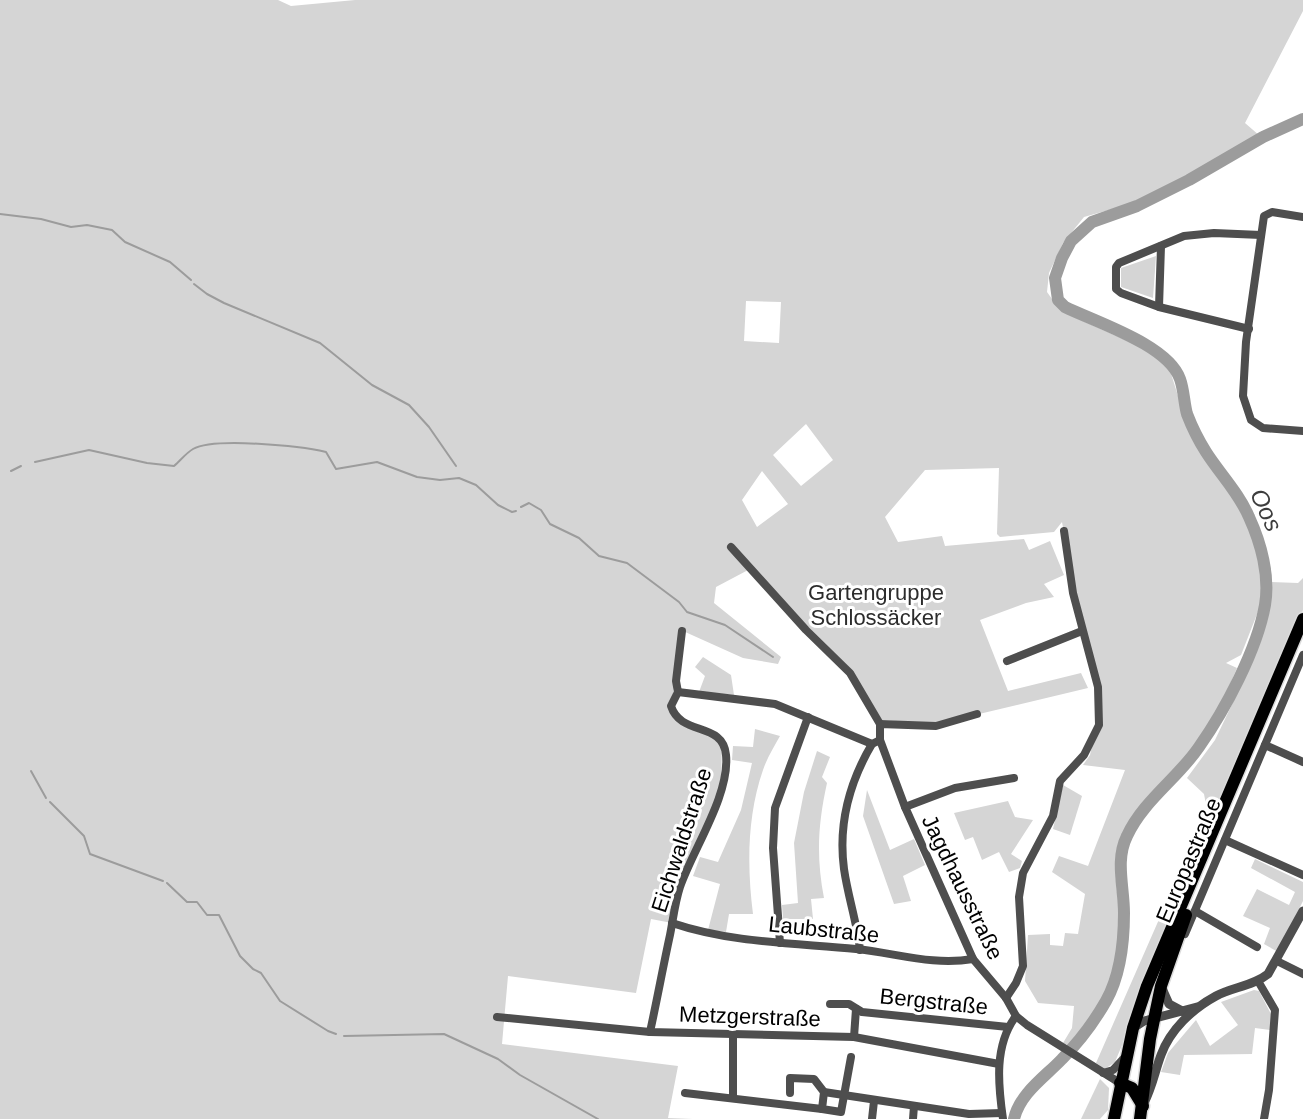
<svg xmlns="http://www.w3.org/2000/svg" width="1303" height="1119" viewBox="0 0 1303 1119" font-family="Arial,sans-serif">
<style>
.green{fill:#d5d5d5;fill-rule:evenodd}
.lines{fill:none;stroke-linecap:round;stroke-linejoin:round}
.stream{stroke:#9c9c9c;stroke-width:2}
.river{stroke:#9c9c9c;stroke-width:12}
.primary-casing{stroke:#dbdbdb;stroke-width:15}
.minor{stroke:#4e4e4e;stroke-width:8}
.tertiary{stroke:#4e4e4e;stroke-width:9}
.primary{stroke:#000;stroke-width:12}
.labels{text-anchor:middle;stroke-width:6;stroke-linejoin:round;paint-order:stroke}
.park-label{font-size:22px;fill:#2c2c2c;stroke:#fff}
.street-label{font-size:22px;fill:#000;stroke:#fff}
.water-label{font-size:24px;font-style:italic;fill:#3d3d3d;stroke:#fff}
</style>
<rect width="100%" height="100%" fill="#fff"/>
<g class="green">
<path d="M0,0H278L291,6L355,0H1303V11L1245,123L1260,136L1172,187L1137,202L1084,217L1063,243L1049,273L1047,292L1057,306L1076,318L1150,351L1167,361L1191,437L1235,499L1256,542L1263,575L1261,604L1241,655L1226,663L1237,668C1225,696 1213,724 1194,748C1168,781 1130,810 1118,851C1112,873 1119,897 1119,918C1119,975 1103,1002 1071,1047L1063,1043L1072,1028L1074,1006L1038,1003L1025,981L1028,935L1050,934V945L1063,946L1065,933L1078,934L1085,894L1052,872L1059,856L1088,866L1125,770L1083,765L1090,755L1100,709L1082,631L1062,522L1054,532L1000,537L997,534L999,468L925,470L885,517L898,542L942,536L945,546L1024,539L1029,550L1050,541L1064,575L1044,584L1054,597L1026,603L980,620L1008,691L1081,673L1088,688L937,724L882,720L849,667L750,569L716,587L714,603L781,657L778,664L743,658L683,631L671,706L674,717L722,742L721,787L679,888L672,923L651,919L636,993L508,976L502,1044L678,1066L668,1118L693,1119H0ZM746,301L781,302L779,343L744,341ZM806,424L833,460L801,486L773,455ZM762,471L788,504L757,527L742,500Z"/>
<polygon points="1156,256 1153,298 1121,287 1121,268"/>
<polygon points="1303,578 1303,610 1115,1062 1105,1069 1096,1063 1207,810 1204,794 1187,778 1215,740 1247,673 1267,622 1271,582 1298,583"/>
<polygon points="703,657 731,675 734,695 699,692 705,676 695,667"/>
<path d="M755,729L780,736C774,747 767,758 763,770C747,816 747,867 753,914H729L726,932L708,930L720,884L693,876L700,857L718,862L741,810L752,763L732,760L733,746L753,747Z"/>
<path d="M817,751L830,757L822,777L827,783C818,824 816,856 824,898L811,899L813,919H783L782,905L798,903L794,843L804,792Z"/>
<polygon points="1063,785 1082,796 1070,835 1053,829"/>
<polygon points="867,790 890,850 914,839 925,865 903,876 911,901 894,904 863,816"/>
<polygon points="1008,801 1015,817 1033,820 1011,854 1022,861 1020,868 1009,872 999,852 982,860 973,837 965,840 954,813"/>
<polygon points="1255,859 1303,882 1303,901 1278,952 1264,944 1270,928 1243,916 1257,889 1289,905 1295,892 1251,868"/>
<polygon points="1254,990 1259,991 1271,1014 1270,1030 1255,1028 1252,1054 1184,1055 1180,1075 1161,1072 1168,1053 1196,1020 1210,1046 1238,1025 1221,1002"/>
<polygon points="1100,1079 1109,1088 1108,1110 1100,1119 1081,1119"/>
</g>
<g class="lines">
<g class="stream">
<polyline points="0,214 41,219 71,227 87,225 112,230 125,242 170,262 191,280"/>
<polyline points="194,284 207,294 224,303 320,343 372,385 409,405 429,427 456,466"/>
<path d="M35,462L89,450L147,463L174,466C180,461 186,453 193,449C214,437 301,446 326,452L336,469L377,462L417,477L440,480L459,478L476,485L498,505L512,512L516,511"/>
<polyline points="11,471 21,466"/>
<polyline points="521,507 529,503 541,510 550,524 579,538 599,556 627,563 679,602 687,612 725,625 773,657"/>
<polyline points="31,771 46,798"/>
<polyline points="50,802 84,836 90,854 163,881"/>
<polyline points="167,883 187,902 197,902 207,915 219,915 240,956 253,969 261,973 280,1001 328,1031 336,1034"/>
<polyline points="344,1036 444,1034 498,1059 520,1075 598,1119"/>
</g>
<path class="river" d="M1014,1119C1020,1093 1045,1077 1062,1059C1079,1042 1094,1022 1106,1001C1120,976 1124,942 1124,913C1124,887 1115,860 1127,836C1143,801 1178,778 1199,747C1225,710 1257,650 1265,605C1270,576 1261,543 1249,517C1239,493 1220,474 1206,452C1199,441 1192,427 1187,414C1184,403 1184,390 1180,379C1168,345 1098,323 1065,307L1058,300L1055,278L1062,258L1071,241L1092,222L1137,206L1189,180L1263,137L1303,119"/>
<defs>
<g id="primary">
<polyline points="1120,1083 1132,1088 1143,1106"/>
<polyline points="1114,1119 1133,1028 1147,986 1303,619"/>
<polyline points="1140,1119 1150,1039 1161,986 1186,915"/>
</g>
</defs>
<use href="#primary" class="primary-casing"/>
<g class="minor">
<polyline points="1303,217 1272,212 1264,216 1246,342 1243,396 1251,420 1263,428 1303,431"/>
<polyline points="1159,307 1161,246"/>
<polyline points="1249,329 1159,307 1121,293 1116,289 1116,267 1119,263 1184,236 1214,233 1261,235"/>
<polyline points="731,547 806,630 850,673 880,724"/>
<polyline points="1007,661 1082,631"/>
<polyline points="678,692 775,704 872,744 880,740 905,807 973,959 1006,998 1016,1016 1027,1025 1120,1083"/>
<polyline points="678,692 676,681 682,631"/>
<polyline points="880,740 880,724 936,726 977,714"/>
<polyline points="1265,745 1303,762"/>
<polyline points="905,807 955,788 1014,778"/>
<polyline points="1225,840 1303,875"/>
<polyline points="1195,911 1257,947"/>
<path d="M672,923C731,943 795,943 856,949C896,953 933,966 973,959"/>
<polyline points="1185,934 1303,655"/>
<polyline points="780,943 773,848 775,808 808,717"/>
<path d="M860,950C857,922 848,897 844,869C838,824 849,783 872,744"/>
<polyline points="1277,961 1303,974"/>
<polyline points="1258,981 1275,1010 1269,1090 1264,1119"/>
<polyline points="1006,998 1016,983 1023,966 1019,897 1023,873 1053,816 1060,781 1084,755 1099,725 1098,687 1073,593 1064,531"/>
<polyline points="830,1004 849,1004 862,1012 1008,1027"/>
<polyline points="497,1017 650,1032 854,1037 999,1064"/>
<path d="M650,1032C657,1000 663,967 670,935C673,920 675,902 680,887C693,849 730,795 726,755C723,721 681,737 671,706L678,692"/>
<polyline points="733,1035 733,1098"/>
<polyline points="854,1037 856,1009"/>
<polyline points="1103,1073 1113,1070 1126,1056"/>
<polyline points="824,1092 969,1114 1002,1113"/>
<polyline points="685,1093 822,1109"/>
<polyline points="790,1093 790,1078 814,1079 824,1092 822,1109 841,1112 851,1057"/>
<polyline points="872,1119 874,1101"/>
<polyline points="913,1119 914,1106"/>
<path d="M1003,1119C998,1084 994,1045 1016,1016"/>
</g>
<g class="tertiary">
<polyline points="1161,986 1169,1004 1184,1012"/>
<polyline points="1133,1028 1144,1021 1197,1007"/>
<path d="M1144,1103C1152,1088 1155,1071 1161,1055C1170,1030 1192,1009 1216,996C1233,987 1253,986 1268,974L1303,911"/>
</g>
<use href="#primary" class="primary"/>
</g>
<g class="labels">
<g class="park-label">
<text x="876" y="600">Gartengruppe<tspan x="876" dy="25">Schlossäcker</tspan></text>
</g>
<g class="street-label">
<text transform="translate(681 840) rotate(-72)" y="8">Eichwaldstraße</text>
<text transform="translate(1188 860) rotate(-67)" y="8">Europastraße</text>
<text transform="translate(963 887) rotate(64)" y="8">Jagdhausstraße</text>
<text transform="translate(824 929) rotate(6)" y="8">Laubstraße</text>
<text transform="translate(934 1001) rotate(6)" y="8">Bergstraße</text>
<text transform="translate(750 1016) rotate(2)" y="8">Metzgerstraße</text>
</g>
<g class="water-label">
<text transform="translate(1266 510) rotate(65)" y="8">Oos</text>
</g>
</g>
</svg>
